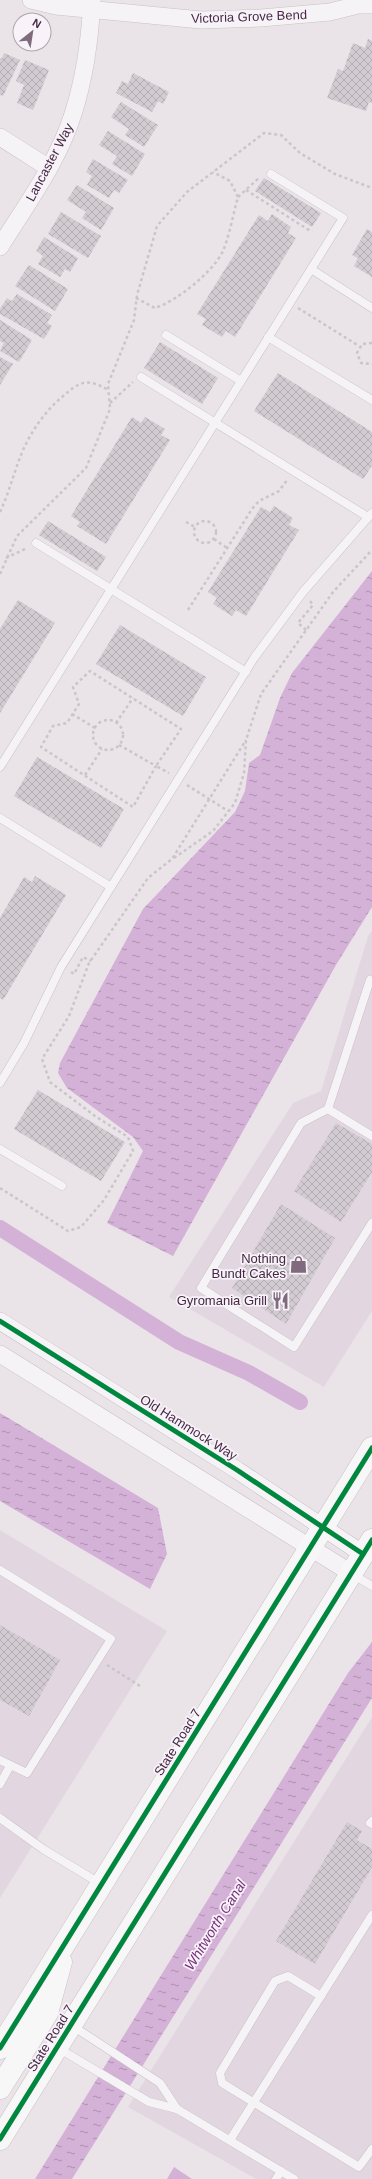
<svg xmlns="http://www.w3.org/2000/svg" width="372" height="2179" viewBox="0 0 372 2179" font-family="Arial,sans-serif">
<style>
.built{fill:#e2d7e1}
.water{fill:url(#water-ripples)}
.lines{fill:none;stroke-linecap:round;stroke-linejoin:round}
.canal{stroke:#d4b1d6;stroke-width:16}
.building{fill:url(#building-cross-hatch)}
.service-casing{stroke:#c8c1c7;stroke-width:9}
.minor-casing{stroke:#c8c1c7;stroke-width:18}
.primary-casing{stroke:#c8c0c7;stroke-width:23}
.path{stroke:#cbc5cb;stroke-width:2.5;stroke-dasharray:3 3;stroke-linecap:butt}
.service{stroke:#f6f3f6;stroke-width:8}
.minor{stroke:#f6f3f6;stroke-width:17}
.primary{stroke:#f8f7f7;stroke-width:22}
.cycleway-casing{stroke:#f8f2f9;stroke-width:8}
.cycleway{stroke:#00873e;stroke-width:5}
.labels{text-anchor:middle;stroke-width:3.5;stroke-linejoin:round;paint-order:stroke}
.street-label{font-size:13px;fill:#452944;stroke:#f8f2f9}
.poi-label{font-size:13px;fill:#452944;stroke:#f8f2f9;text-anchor:end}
.water-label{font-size:14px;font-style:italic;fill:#79307c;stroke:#f8f2f9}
</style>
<defs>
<pattern id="water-ripples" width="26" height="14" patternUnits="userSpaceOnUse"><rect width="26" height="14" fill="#d4b1d6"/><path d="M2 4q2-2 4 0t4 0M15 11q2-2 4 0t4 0" fill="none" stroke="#ae90af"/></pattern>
<pattern id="building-cross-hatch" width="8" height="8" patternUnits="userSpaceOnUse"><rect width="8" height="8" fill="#d2cbd1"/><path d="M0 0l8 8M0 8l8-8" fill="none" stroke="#b6aeb5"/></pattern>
</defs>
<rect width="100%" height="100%" fill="#eae4e9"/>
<g class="built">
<polygon points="372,931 372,1311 324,1387 169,1297 293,1103 321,1091 368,936"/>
<polygon points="0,1530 167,1631 0,1898"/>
<polygon points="372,1717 372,2179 256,2179 128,2107"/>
</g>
<g class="water">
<polygon points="372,571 372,907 336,965 173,1256 107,1223 143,1151 133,1137 67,1088 58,1073 60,1063 143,909 235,812 245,791 249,763 260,755 280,698 292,673"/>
<polygon points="0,1413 158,1508 167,1554 150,1589 0,1501"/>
<polygon points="372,1642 372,1698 72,2179 35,2179 348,1673"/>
<polygon points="174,2167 192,2179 167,2179"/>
</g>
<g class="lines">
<polyline class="canal" points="0,1228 179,1342 249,1373 300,1402"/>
</g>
<g class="building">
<polygon points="368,39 372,41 372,103 369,102 366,111 327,98 338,69 343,71 353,43 365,48"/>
<polygon points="4,53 20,60 3,96 0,95 0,58 2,58"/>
<polygon points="25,60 49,70 33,110 17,103 24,85 16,81"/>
<polygon points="133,73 169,92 163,104 158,101 152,112 116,93 122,81 128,84"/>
<polygon points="121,102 158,125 144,147 125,135 129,129 111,117"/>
<polygon points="108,131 145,154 132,176 112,164 117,156 99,145"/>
<polygon points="93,159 128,180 119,193 114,190 109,198 87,185 92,176 86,172"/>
<polygon points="264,178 321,213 312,227 255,191"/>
<polygon points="77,185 114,208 101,230 82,218 86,212 67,200"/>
<polygon points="61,212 101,236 88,258 48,234"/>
<polygon points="272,214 291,227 288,233 296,238 235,337 226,331 222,337 202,325 206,319 197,314 259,215 268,221"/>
<polygon points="367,229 372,232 372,277 354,266 358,258 352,255"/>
<polygon points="44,237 78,258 70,272 65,269 60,277 38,264 43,256 36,251"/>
<polygon points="29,265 68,289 55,311 15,286"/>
<polygon points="17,294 52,315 47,323 52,326 44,339 0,314 0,309 7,298 12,301"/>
<polygon points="0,320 32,340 19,362 0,351 4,343 0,341"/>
<polygon points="160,342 218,378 202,404 144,368"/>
<polygon points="0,357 13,364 0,385"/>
<polygon points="278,373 372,432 372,466 363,479 254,411"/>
<polygon points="132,417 141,423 145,417 165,429 161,435 170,440 106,544 77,526 80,522 71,516"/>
<polygon points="274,506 293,518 289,525 299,530 246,616 236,610 232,616 213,604 217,598 208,592 261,507 270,512"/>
<polygon points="48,521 106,557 97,571 39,535"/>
<polygon points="18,600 55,623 0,713 0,629"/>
<polygon points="120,625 206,677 183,716 96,664"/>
<polygon points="37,757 124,809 101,848 14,796"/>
<polygon points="35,876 66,895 3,1000 0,998 0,918 24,877 32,882"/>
<polygon points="38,1090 125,1142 101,1181 14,1129"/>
<polygon points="336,1123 372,1144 372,1172 341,1222 294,1191"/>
<polygon points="281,1204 335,1238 286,1324 232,1288"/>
<polygon points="0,1625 60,1660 29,1716 0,1700"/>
<polygon points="347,1822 362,1831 357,1840 372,1849 372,1867 315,1964 276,1941"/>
</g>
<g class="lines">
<defs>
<g id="service">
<polyline points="311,269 372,308"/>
<polyline points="166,335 241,381"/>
<polyline points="268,337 372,400"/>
<polyline points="141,377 368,517"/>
<polyline points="36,543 246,672"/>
<polyline points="0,767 343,218 271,174"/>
<polyline points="0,818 111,887"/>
<polyline points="372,981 370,980 328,1109 301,1123 201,1288 294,1347 372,1223"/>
<polyline points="0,1083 24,1043 61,967 254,658 303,592 372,513"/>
<polyline points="328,1109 372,1136"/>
<polyline points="0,1149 62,1186"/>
<polyline points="0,1570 111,1639 27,1773 0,1760"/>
<polyline points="352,1574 372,1586"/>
<polyline points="0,1784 10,1766"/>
<polyline points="0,1818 43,1849 101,1884"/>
<polyline points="372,1821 370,1823 372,1824"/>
<polyline points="321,1996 288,1976 275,1981 220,2073 222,2083 359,2167 372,2149"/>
<polyline points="71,2025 160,2083 177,2109"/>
<polyline points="58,2048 149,2102 177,2109 294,2179"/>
<polyline points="230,2140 372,1915"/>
<polyline points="276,2179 281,2171"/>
</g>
<g id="minor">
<polyline points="31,0 56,6 201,20 261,18 330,12 358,5 372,5"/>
<polyline points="0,137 49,168"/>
<path d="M0,247C26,205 58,162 73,114C85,77 90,39 92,0"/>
<polyline points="0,1321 237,1470 363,1554"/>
<polyline points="0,1354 351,1573"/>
</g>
<g id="primary">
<polyline points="0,2048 372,1448"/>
<polyline points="0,2088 47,2013 61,1962"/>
<polyline points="0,2139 372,1540"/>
</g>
</defs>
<use href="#service" class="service-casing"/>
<use href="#minor" class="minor-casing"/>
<use href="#primary" class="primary-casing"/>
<g class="path">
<polyline points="246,190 312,232"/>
<polyline points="238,197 260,177"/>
<path d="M136,298L155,308C177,301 213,272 223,251C230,234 233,214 238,197L230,181L213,172"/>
<polyline points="298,308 359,346"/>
<polyline points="372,343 362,344 357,353 361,363 372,364"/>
<polyline points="110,403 133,382"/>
<path d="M0,512C11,489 16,462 28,440C37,423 48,409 62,397C79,382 87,377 108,390"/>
<circle cx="205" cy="532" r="11"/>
<polyline points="186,522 195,527"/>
<polyline points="214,539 227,548"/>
<polyline points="6,558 27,548"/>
<polyline points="0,574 17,536 86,468 110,409 108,384 134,320 137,295 157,226 187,192 264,133 281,135 300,153 335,174 372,188"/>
<polyline points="188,610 252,509 259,501 279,491 288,479"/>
<polyline points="306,630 298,623 313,605 310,601"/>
<polyline points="72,714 95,728"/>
<circle cx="108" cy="735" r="15"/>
<polyline points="116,723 133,698"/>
<polyline points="119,745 156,766 133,807 41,747 53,726 67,723 79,704 73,687 90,671 181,729 156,766 169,773"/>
<polyline points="85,775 102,749"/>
<polyline points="187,785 228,811"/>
<polyline points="174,858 213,831 235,803 244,773 246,740 261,694 333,592 372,550"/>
<polyline points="71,972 74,974 83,957 91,961"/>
<polyline points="0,1188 68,1231 81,1227 104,1200 133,1151 128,1137 95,1116 50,1082 42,1059 69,1016 89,963 148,878 172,859 246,740"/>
<polyline points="107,1665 140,1686"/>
</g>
<use href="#service" class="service"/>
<use href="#minor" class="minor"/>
<use href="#primary" class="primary"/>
<defs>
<g id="cycleway">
<polyline points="0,1321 237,1470 363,1554"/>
<polyline points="0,2048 372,1448"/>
<polyline points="0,2139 372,1540"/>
</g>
</defs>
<use href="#cycleway" class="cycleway-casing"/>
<use href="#cycleway" class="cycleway"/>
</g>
<defs>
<symbol id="shop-bare" viewBox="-9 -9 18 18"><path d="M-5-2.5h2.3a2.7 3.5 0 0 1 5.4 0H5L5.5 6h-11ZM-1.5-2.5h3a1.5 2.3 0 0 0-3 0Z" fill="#7f6a7e" stroke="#f8f2f9" stroke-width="2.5" paint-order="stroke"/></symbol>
<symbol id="restaurant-bare" viewBox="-9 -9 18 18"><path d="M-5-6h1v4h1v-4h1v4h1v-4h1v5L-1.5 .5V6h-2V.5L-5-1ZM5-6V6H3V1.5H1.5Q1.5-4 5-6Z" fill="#7f6a7e" stroke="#f8f2f9" stroke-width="2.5" paint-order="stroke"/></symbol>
</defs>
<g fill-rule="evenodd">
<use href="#shop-bare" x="286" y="1252" width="25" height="25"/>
<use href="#restaurant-bare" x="268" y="1288" width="25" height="25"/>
</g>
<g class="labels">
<g class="street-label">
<text transform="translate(249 16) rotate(-2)" y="5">Victoria Grove Bend</text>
<text transform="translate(49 162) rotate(-62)" y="5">Lancaster Way</text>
<text transform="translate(189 1427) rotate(32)" y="5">Old Hammock Way</text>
<text transform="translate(177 1742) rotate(-58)" y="5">State Road 7</text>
<text transform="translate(50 2038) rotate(-58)" y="5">State Road 7</text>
</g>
<g class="poi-label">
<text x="286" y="1263">Nothing<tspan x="286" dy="15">Bundt Cakes</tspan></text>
<text x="267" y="1305">Gyromania Grill</text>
</g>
<g class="water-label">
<text transform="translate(215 1925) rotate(-58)" y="5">Whitworth Canal</text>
</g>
</g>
<g transform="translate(32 32) rotate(30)"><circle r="19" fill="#f8f2f9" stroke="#b0a2b1"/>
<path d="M0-3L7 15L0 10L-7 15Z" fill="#7f6a7e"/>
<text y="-6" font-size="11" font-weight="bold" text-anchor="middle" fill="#452944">N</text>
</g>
</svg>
